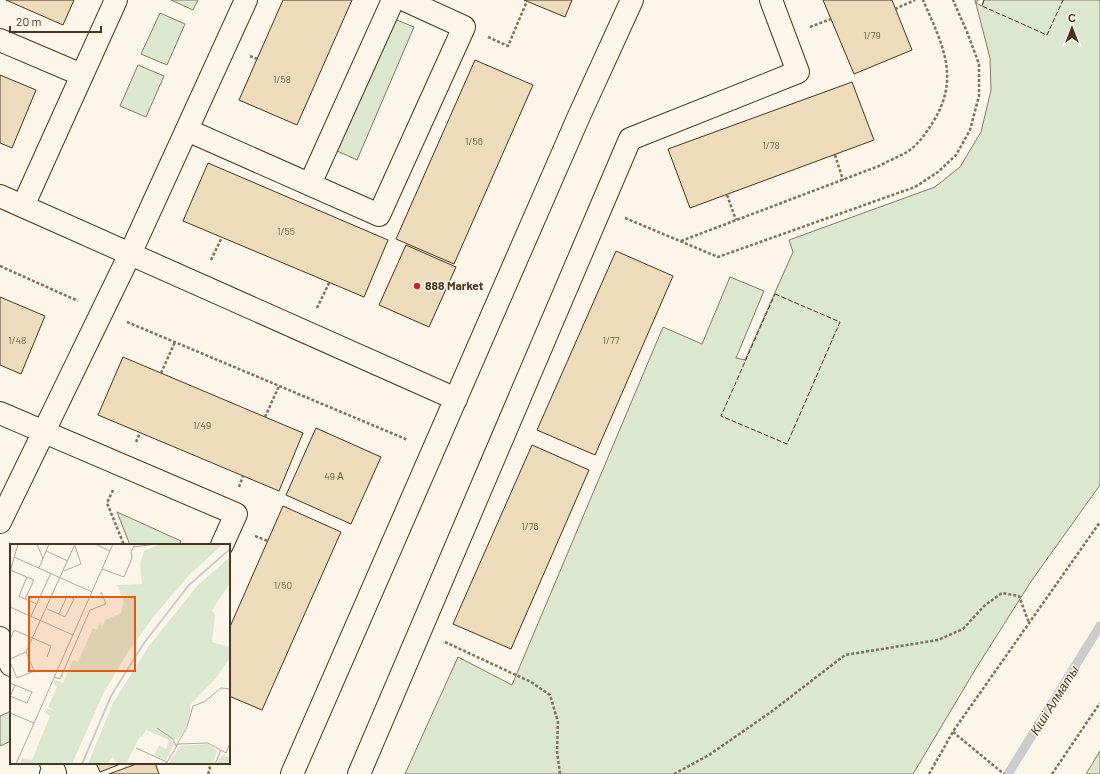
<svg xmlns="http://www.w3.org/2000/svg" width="1100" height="774" viewBox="0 0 1100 774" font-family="Barlow,sans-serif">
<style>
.green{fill:#dce7d0;stroke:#887966}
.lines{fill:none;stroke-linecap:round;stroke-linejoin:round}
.stream{stroke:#c9cecd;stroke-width:9}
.building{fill:#ecdcbc;stroke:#4a3520}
.minor-casing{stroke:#4a3520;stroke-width:24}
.path{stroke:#7f6f5c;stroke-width:2.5;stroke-dasharray:3 2;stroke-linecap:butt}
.minor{stroke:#fbf6e9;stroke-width:22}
.fence{stroke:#4a3520;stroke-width:1;stroke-dasharray:5 2;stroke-linecap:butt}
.poi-dot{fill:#c62828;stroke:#fbf6e9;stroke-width:1.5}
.labels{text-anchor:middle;stroke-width:3;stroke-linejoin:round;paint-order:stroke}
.number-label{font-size:10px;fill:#725f47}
.poi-label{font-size:12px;font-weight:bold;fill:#4a3520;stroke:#fbf6e9;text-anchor:start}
.water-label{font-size:13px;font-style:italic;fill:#4a3520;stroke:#fbf6e9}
.inset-river{fill:none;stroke:#c9cecd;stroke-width:2}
.inset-road{fill:none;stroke:#b4a999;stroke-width:1}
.view{fill:#e8590c;fill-opacity:0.15;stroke:#e8590c;stroke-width:2}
.inset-edge{fill:none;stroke:#4a3520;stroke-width:2}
</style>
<rect width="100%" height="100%" fill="#fbf6e9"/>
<g class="green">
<polygon points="171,0 198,0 193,10"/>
<polygon points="975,0 978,0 976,3 982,6 984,0 1100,0 1100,485 1032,580 975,670 913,774 405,774 458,657 512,685 663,327 702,344 730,277 764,291 736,358 745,360 793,252 789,240 935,187 960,167 981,132 991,90 990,58"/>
<polygon points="160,13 185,24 167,65 141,54"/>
<polygon points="392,18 414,27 357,160 335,150"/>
<polygon points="138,65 164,76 146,117 120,106"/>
<polygon points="117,512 181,541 179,545 130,545"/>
<polygon points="11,711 11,741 0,746 0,716"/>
<polygon points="1100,751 1100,774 1086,774"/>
</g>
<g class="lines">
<polyline class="stream" points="1008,774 1100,626"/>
</g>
<g class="building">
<polygon points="6,0 74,0 63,25"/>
<polygon points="283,0 352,0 297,125 239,100"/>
<polygon points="524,0 572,0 565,17"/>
<polygon points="823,0 892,0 912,50 854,74"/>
<polygon points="475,60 533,85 454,264 396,239"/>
<polygon points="0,75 36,90 12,148 0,143"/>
<polygon points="852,82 874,140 690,208 668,149"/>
<polygon points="208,163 388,240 364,297 183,221"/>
<polygon points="406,245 456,267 429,327 379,305"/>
<polygon points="616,251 673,276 595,455 537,430"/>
<polygon points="0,297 45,316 21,374 0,365"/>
<polygon points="123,357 303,433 279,491 98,415"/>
<polygon points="316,428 381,457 351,524 286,495"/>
<polygon points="532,445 589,470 511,649 453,624"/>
<polygon points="283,506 341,532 262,710 229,696 229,629"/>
<polygon points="96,763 123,763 100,772"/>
<polygon points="139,763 155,763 159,774 109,774"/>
</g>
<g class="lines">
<defs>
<g id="minor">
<polyline points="0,40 82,75"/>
<polyline points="187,130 379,215 464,27 405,0"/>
<polyline points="310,184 393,0"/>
<polyline points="0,196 456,399"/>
<polyline points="23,206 116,0"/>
<polyline points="0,413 236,514 222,545"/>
<polyline points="0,522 130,254 246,0"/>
<polyline points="0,638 11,665"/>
<polyline points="51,763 55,773 51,774"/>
<polyline points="292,774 579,116 632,0"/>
<polyline points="359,774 630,139 798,72 771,0"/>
</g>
</defs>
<use href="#minor" class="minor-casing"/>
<g class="path">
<polyline points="895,9 915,0"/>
<polyline points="810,27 831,19"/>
<polyline points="488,37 508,46 527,1"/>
<polyline points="250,56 257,59"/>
<polyline points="835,155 843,180"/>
<polyline points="727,195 736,220"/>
<polyline points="625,218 718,257 915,187 938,172 956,155 970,130 979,96 979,64 967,32 953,0"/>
<path d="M681,241L879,166C888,161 898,157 907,152C918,145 926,133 933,122C961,77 942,44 923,0"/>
<polyline points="211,260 222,237"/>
<polyline points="0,266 78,301"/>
<polyline points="317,308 329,283"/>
<polyline points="127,322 408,440"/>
<polyline points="161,373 175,342"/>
<polyline points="265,417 279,386"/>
<polyline points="136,442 140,433"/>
<polyline points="239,487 243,476"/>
<polyline points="113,490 107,503 124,545"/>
<polyline points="255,536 268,541"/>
<polyline points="445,642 531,682 550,695 558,722 557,751 560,774"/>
<polyline points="953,732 1004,774"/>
<polyline points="208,774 210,769 208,763"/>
<polyline points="674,774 709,755 771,712 845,655 938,640 963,629 984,606 1002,593 1019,596 1029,623"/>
<polyline points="929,774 954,730 1100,522"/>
<polyline points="1052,774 1100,703"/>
</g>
<use href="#minor" class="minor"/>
<g class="fence">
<polyline points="984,0 982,6 1047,35 1063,0"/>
<polygon points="775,294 840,322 787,444 721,416"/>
</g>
</g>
<circle class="poi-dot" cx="417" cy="286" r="4"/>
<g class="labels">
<g class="number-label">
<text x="872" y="39">1/79</text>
<text x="282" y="83">1/58</text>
<text x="474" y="145">1/56</text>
<text x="771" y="149">1/78</text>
<text x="286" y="235">1/55</text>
<text x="17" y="344">1/48</text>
<text x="611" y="344">1/77</text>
<text x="202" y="429">1/49</text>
<text x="334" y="480">49 А</text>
<text x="530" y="530">1/76</text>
<text x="283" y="589">1/50</text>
</g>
<g class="poi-label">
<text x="425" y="290">888 Market</text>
</g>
<g class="water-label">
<text transform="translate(1054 700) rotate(-58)" y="5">Кіші Алматы</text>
</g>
</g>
<g transform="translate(10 544)">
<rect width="220" height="220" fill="#fbf6e9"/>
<path d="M150,0H213L181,29L144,72L118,108L93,150L62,220H10L12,214L22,216L40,172L35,169L37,164L45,167L38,163L47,143L43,139L45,136L53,139L63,116L68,118L83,84L87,86L89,79L92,81L91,87L95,76L111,69L114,58L107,41L132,40L130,21L134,7ZM220,13V39L202,66L205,71L202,98L220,103V113L207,133L181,160L177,181L171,192L167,195H161L164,200L158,213L155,216L144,211L149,201L156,205L159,196L136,186L132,193L130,192L116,220H107L103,213L97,220H78L103,159L139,102L188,41ZM198,200L207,207L203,220H158L170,202ZM211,211L220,214V220H207Z" fill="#dce7d0"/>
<path class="inset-river" d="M72,220L101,152L134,99L179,41L220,5"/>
<path class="inset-road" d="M27,0L33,15M85,0L100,7M123,3L146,0M36,7L58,17M4,13L82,48M29,24L39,0M92,25L114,33L122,14L121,8L125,0M0,26L24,36L15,55L27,60M54,27L71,20L65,2M0,28L8,0M15,55L9,52L17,33M0,63L63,91M37,65L49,70L57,52L64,55L55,73L49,70M21,72L41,29M0,96L4,86L41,102L37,113M0,115L16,108L65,0M0,118L7,134L24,127L16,108M44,133L50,135L80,66L96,60L91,48M0,139L22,148L17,159L0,152M0,153L5,141M0,169L24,179M147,184L163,195L166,202L177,183L183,162L194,158L211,144L220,145M126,204L157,218M6,220L103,0M156,220L168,200L198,199L216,209L220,199M205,220L211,206"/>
<path class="view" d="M19,53H125V127H19Z"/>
<rect width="220" height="220" class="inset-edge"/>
</g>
<g transform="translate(1072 28)" stroke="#fbf6e9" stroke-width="3" paint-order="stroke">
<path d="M0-3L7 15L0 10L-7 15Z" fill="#4a3520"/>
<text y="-6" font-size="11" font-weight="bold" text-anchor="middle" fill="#4a3520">С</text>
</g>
<path d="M10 26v6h91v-6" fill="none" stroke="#4a3520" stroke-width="2"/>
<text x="16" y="26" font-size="12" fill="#4a3520" stroke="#fbf6e9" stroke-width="3" paint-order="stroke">20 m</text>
</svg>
